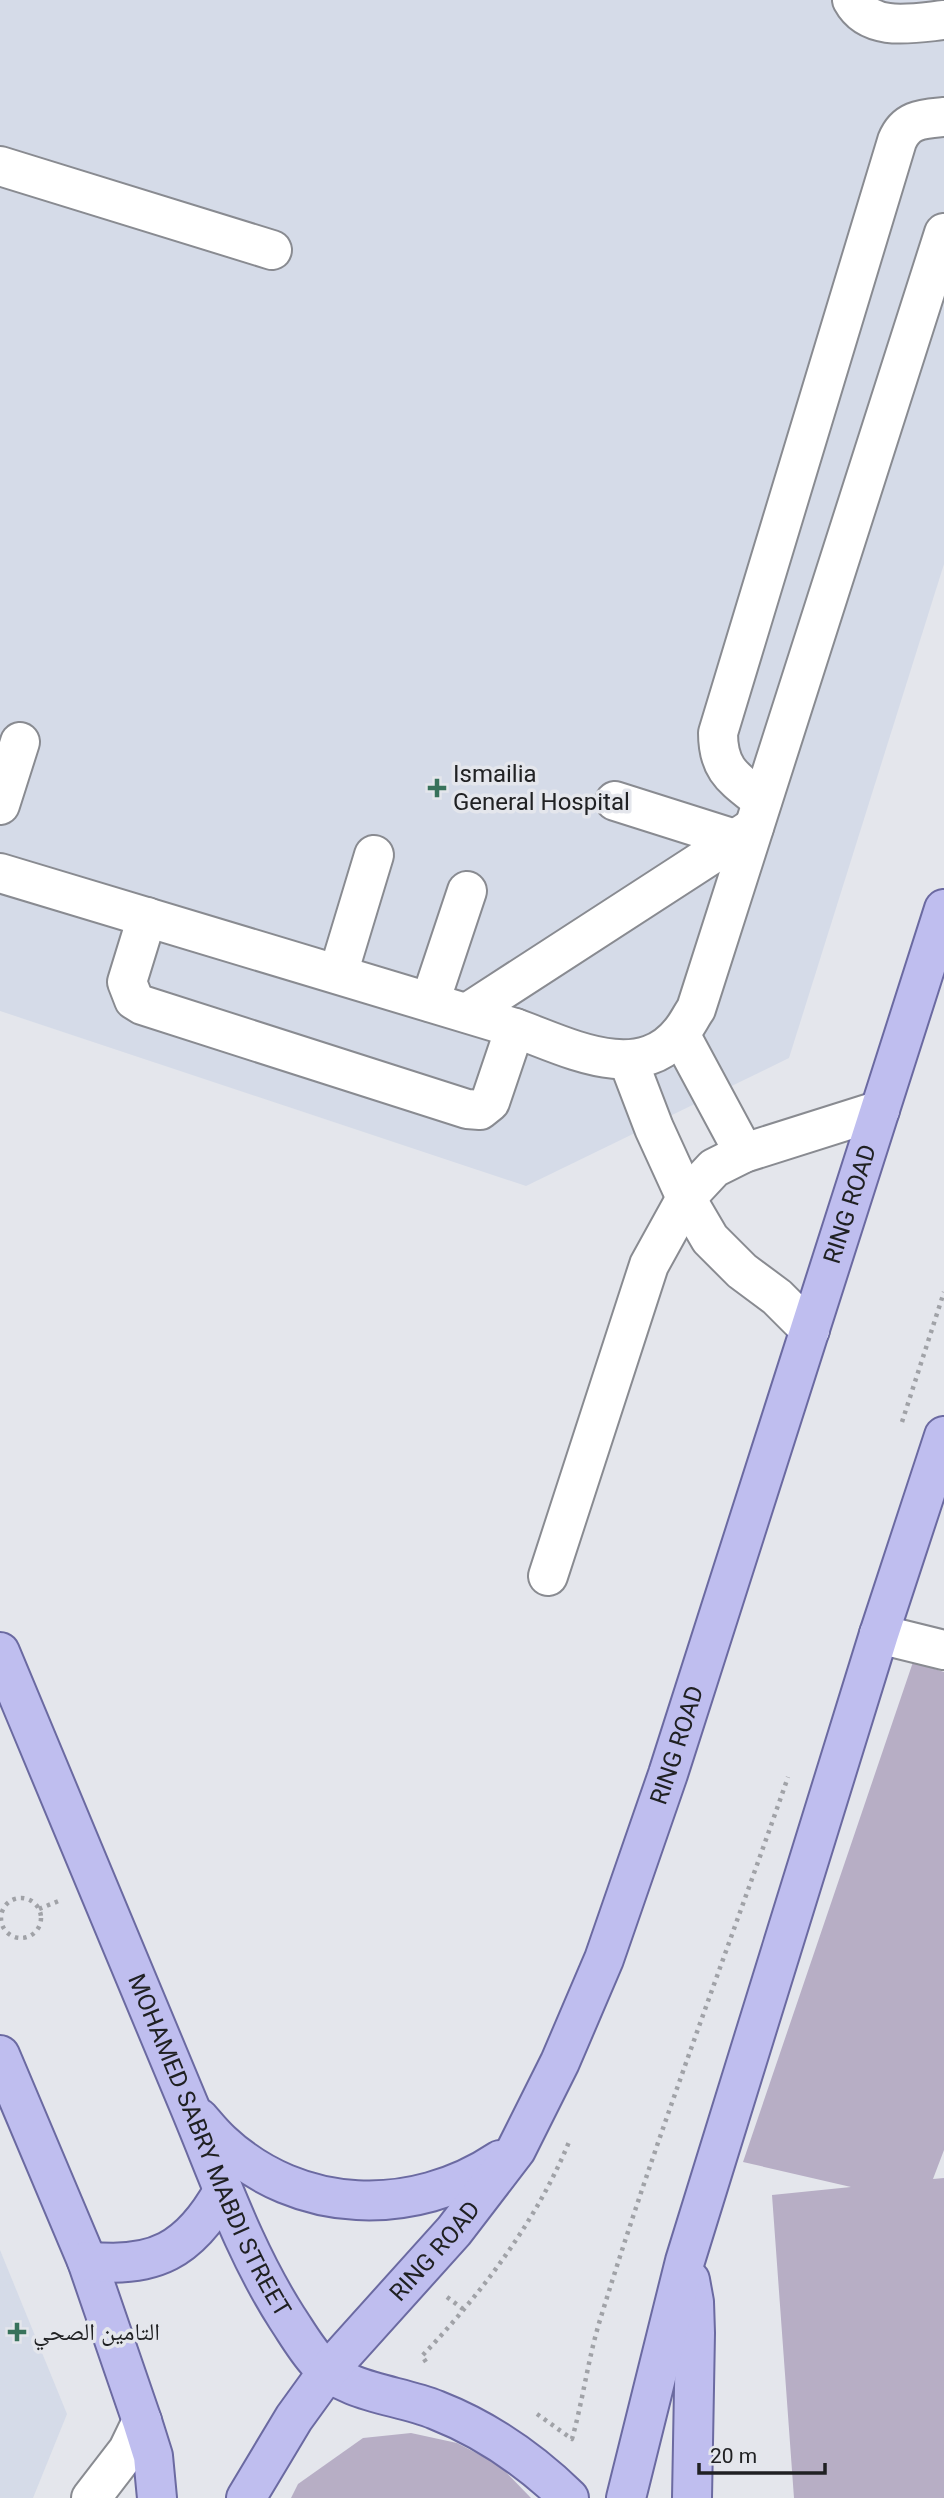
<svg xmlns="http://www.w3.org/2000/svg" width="944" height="2498" viewBox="0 0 944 2498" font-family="Roboto,'Noto Naskh Arabic',sans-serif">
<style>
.built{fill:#d5dbe8}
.green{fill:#b7aec5}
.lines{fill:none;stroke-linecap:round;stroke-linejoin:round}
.minor-casing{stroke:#898b91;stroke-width:42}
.major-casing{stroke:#6b6aa1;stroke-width:42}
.path{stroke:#a0a2a7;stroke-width:4.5;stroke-dasharray:3.5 5;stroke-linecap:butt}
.minor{stroke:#fff;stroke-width:38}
.major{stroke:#bfbeef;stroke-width:38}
.poi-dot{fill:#38725b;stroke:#e4e6ec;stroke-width:2.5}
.labels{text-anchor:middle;stroke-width:7;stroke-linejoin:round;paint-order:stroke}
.poi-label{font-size:24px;fill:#202123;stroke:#e4e6ec;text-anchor:start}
.street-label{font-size:24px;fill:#202123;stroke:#e4e6ec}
</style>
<rect width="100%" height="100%" fill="#e4e6ec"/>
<g class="built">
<polygon points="0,0 944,0 944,564 789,1058 526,1186 0,1011"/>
<polygon points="0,2250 67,2414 33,2498 0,2498"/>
</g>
<g class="green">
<polygon points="913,1662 944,1672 944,2150 933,2179 944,2178 944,2498 794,2498 772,2195 851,2187 743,2162"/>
<polygon points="411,2433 457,2443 499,2465 531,2498 291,2498 298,2484 363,2438"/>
</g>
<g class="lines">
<defs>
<g id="minor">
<path d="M852,0C870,33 914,23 944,20"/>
<polyline points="0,166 272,250"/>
<polyline points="615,801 735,839"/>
<path d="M762,801C735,779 718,771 718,733L897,141C906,119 923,119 944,117"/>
<polyline points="0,805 20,742"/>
<path d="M0,873L515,1028C566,1046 638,1086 681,1032C687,1025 691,1016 696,1009L944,233"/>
<polyline points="147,917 127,982 134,1000 142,1005 467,1109 480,1110 490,1102 515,1028"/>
<polyline points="338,974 374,855"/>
<polyline points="430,1002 467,891"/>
<polyline points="467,1013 754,827"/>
<polyline points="680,1034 744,1153"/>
<polyline points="628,1060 654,1128 686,1198 710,1239 742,1271 777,1297 810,1330"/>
<polyline points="548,1576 649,1265 686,1198 714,1168 744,1153 880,1110"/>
<polyline points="879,1634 944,1650"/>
<polyline points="91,2498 128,2450 142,2421"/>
</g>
<g id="major">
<path id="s1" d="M0,1652C63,1803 126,1953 188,2103C219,2177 244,2251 287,2318C297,2333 306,2349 318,2362C348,2394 397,2394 436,2410C487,2430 529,2459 569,2498"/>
<polyline points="0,2055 87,2261 142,2421 153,2456 157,2498"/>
<path d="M199,2118C206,2126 213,2135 221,2142C299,2215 413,2218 500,2160"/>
<path d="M87,2261C154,2269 190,2250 223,2191"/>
<polyline points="690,2280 694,2302 695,2333 692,2498"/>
<path id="s2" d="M246,2498L294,2418L328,2371L454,2231L516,2150L560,2062L604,1959L668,1774L944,909"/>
<polyline points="626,2498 685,2261 879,1634 944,1436"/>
</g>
</defs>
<use href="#minor" class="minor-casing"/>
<use href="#major" class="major-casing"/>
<g class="path">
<polyline points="902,1422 944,1292"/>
<circle cx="21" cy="1918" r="20"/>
<polyline points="39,1909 61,1900"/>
<polyline points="447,2297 463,2309"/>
<path d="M426,2362L422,2356C481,2294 536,2222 569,2142"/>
<path d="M537,2414L572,2439C583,2400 588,2359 600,2320C656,2137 725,1958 788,1777"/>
</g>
<use href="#minor" class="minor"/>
<use href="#major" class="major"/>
</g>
<g class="poi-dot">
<path d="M433.5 777.5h7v7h7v7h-7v7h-7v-7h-7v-7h7z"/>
<path d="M13.5 2321.5h7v7h7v7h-7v7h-7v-7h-7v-7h7z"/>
</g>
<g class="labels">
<g class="poi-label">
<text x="453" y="782">Ismailia<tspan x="453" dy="28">General Hospital</tspan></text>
<text x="33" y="2340">التامين الصحي</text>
</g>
<g class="street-label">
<text dy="8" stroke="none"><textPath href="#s2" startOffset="1446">RING ROAD</textPath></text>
<text dy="8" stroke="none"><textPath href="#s2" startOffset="878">RING ROAD</textPath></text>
<text dy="8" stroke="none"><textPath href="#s1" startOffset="536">MOHAMED SABRY MABDI STREET</textPath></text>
<text dy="8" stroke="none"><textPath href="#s2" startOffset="312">RING ROAD</textPath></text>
</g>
</g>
<path d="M699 2463v10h126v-10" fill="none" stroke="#202123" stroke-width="3.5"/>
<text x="710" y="2463" font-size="21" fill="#202123" stroke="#e4e6ec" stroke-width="5" paint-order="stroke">20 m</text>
</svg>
